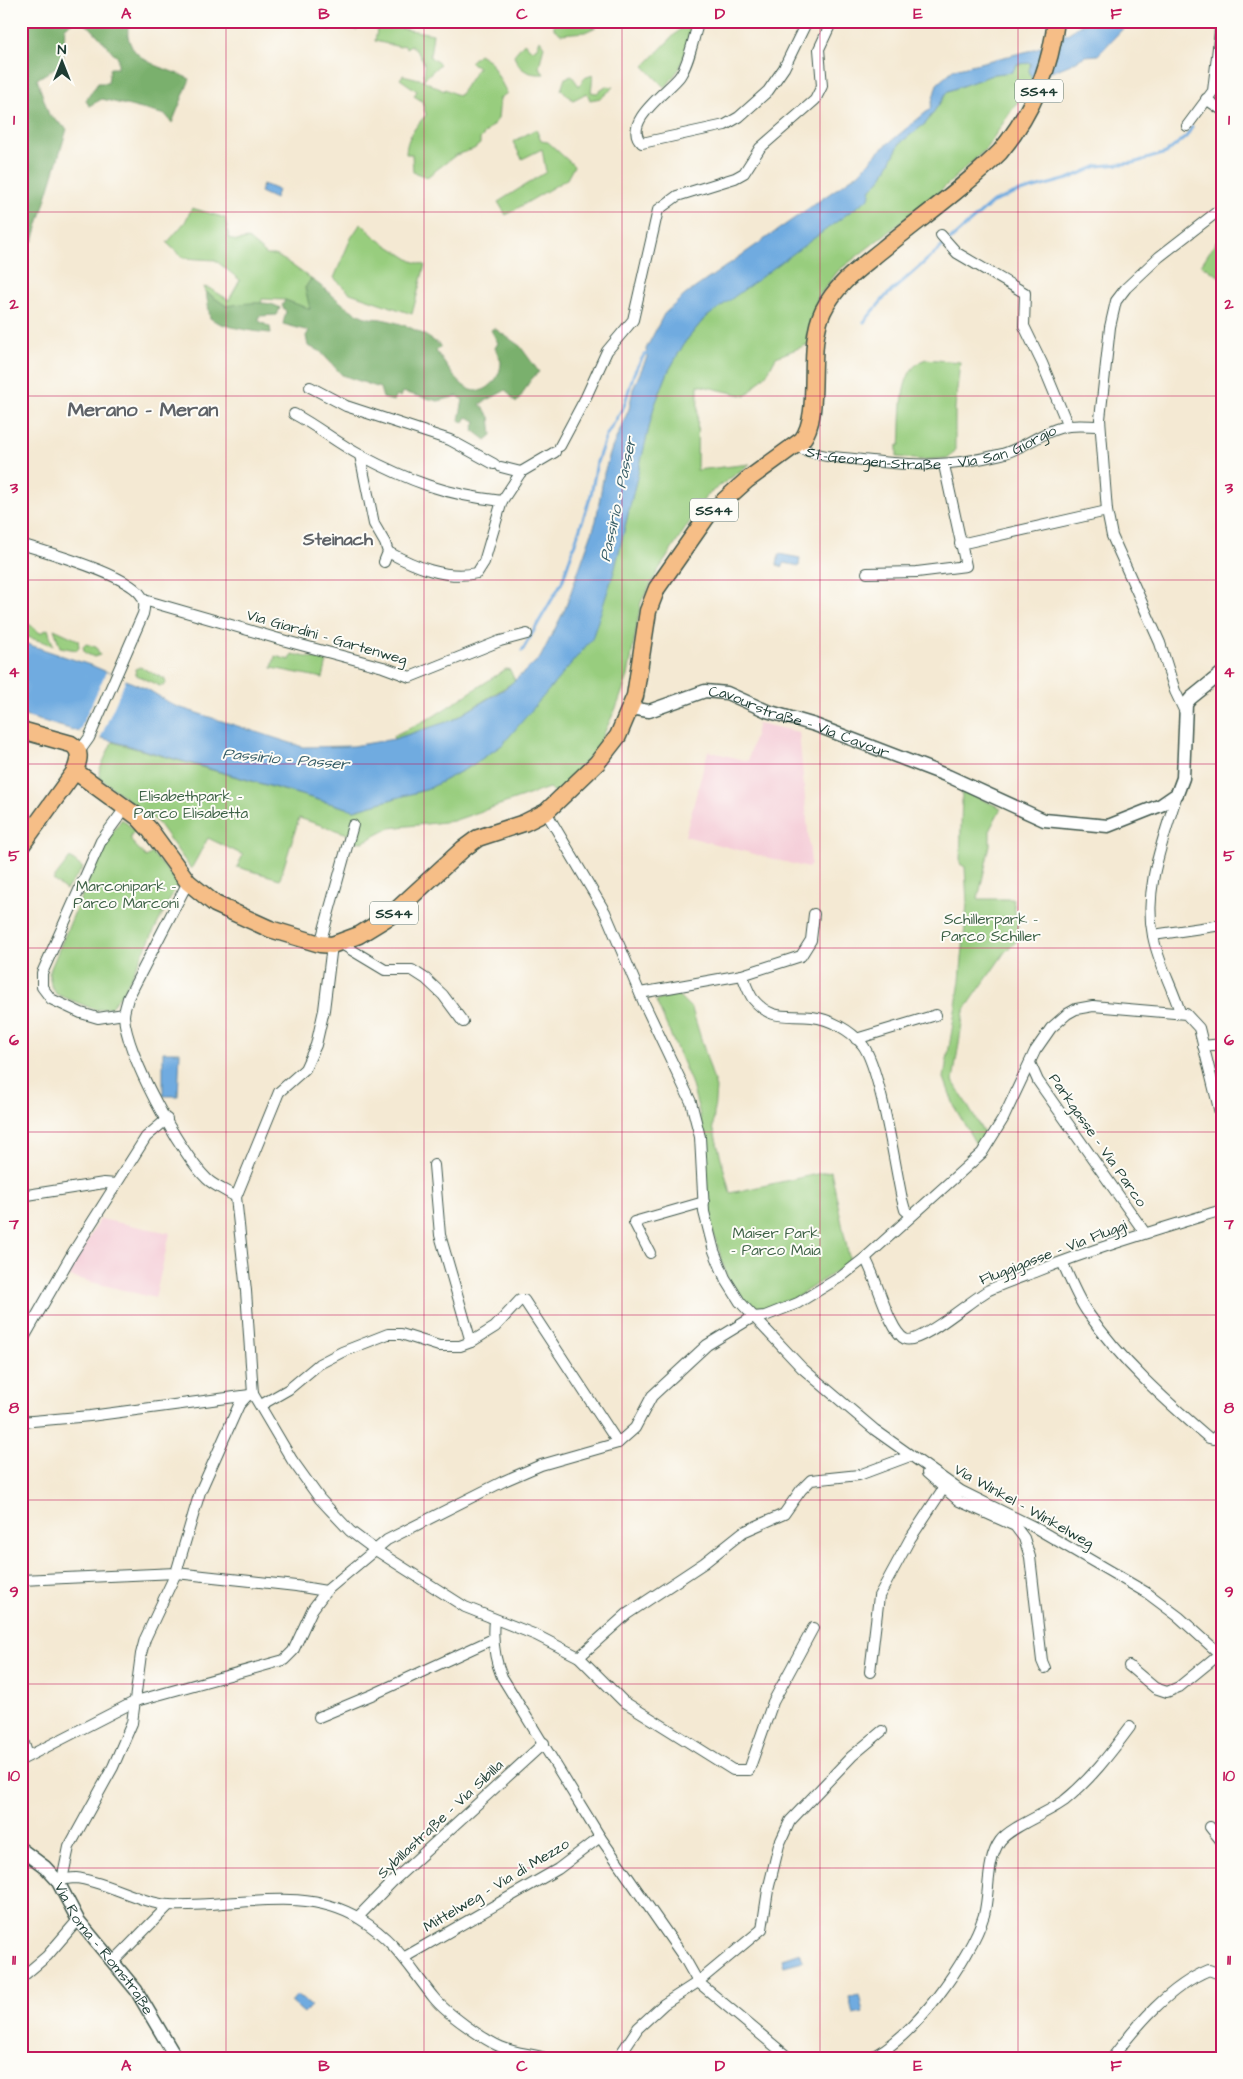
<svg xmlns="http://www.w3.org/2000/svg" width="1243" height="2079" viewBox="0 0 1243 2079" font-family="'Architects Daughter',sans-serif">
<style>
.built{fill:#f5cfd9}
.green{fill:#98cd7e;stroke:#5c8559}
.forest{fill:#7ab06d;stroke:#4c7650}
.water{fill:#6fabe0;stroke:#47748a}
.pier{fill:#f4e9d3}
.lines{fill:none;stroke-linecap:round;stroke-linejoin:round}
.stream{stroke:#6fabe0;stroke-width:3}
.minor-casing{stroke:#3f574c;stroke-width:12}
.tertiary-casing{stroke:#3f574c;stroke-width:15}
.primary-casing{stroke:#3f574c;stroke-width:19}
.minor{stroke:#fff;stroke-width:10}
.tertiary{stroke:#fff;stroke-width:12}
.primary{stroke:#f6be87;stroke-width:16}
.grid{fill:none;stroke:#c2185b;stroke-width:1;stroke-opacity:0.55}
.labels{text-anchor:middle;stroke-width:4;stroke-linejoin:round;paint-order:stroke}
.shield{fill:#fdfcf7;stroke:#62766e;stroke-width:1}
.shield-label{font-size:14px;font-weight:bold;fill:#1f3d34}
.street-label{font-size:15px;fill:#1f3d34;stroke:#fdfcf7}
.park-label{font-size:15px;fill:#3d6146;stroke:#fdfcf7}
.water-label{font-size:16px;font-style:italic;fill:#375e68;stroke:#fdfcf7}
.quarter-label{font-size:18px;font-weight:bold;fill:#5f6368;stroke:#fdfcf7}
.district-label{font-size:20px;font-weight:bold;fill:#5f6368;stroke:#fdfcf7}
.neatline{fill:none;stroke:#c2185b;stroke-width:2}
.grid-label{font-size:16px;text-anchor:middle;font-weight:bold;fill:#c2185b}
</style>
<rect width="100%" height="100%" fill="#fdfcf7"/>
<filter id="ink" filterUnits="userSpaceOnUse"><feTurbulence type="fractalNoise" baseFrequency=".02" numOctaves="2"/><feDisplacementMap in="SourceGraphic" scale="10" xChannelSelector="R" yChannelSelector="G"/><feConvolveMatrix kernelMatrix="1 2 1 2 8 2 1 2 1" color-interpolation-filters="sRGB"/></filter>
<filter id="wash" filterUnits="userSpaceOnUse"><feTurbulence type="fractalNoise" baseFrequency=".0096" numOctaves="4" result="noise"/><feDisplacementMap in="SourceGraphic" scale="20" xChannelSelector="R" yChannelSelector="G"/><feGaussianBlur stdDeviation="1.12" result="paint"/><feColorMatrix in="noise" values="0 0 0 0 0 0 0 0 0 0 0 0 0 0 0 0 0 1.4 0 .05"/><feComposite in="paint" operator="in"/></filter>
<g filter="url(#wash)">
<rect width="100%" height="100%" fill="#f4e9d3"/>
<g class="built">
<polygon points="758,723 799,732 811,864 808,868 685,836 708,751 748,761"/>
<polygon points="100,1219 170,1233 155,1298 67,1276"/>
</g>
<g class="green">
<path d="M307,21H390L403,29L433,34L430,57L440,64L423,80L444,91L445,89L459,96L478,67L470,62L479,54L490,61L507,93L500,98L498,119L480,139V144L474,149L456,155L427,177L413,172L412,154H406C406,138 416,126 426,115L422,101L414,96L417,91L400,79L403,75L423,80C427,61 423,59 411,45L406,48L404,45L400,47L375,41L377,30L361,22L357,30L334,23L330,30Z"/>
<polygon points="592,21 596,27 585,32 561,34 554,29 554,21"/>
<polygon points="688,21 695,21 680,68 665,88 644,66"/>
<path d="M540,40L544,46L539,67L544,74C529,75 518,70 514,55L524,43L532,50L537,47Z"/>
<polygon points="1031,63 1029,70 1032,80 985,150 936,195 838,271 818,297 809,344 776,357 768,372 746,396 698,385 697,470 750,464 707,495 658,571 641,602 628,676 617,706 596,750 556,793 549,788 453,821 390,828 363,842 347,841 348,834 299,818 280,879 237,867 243,855 208,838 191,869 158,823 100,778 99,771 112,742 354,810 428,789 471,766 502,745 614,572 654,407 668,372 685,342 704,319 871,189 883,176 900,143 926,123 948,91 995,74 1012,72 1017,64"/>
<polygon points="593,75 591,92 597,93 607,86 614,87 601,98 590,100 587,93 573,100 561,90 565,78 572,76 579,86 584,78"/>
<polygon points="536,129 541,141 548,142 574,166 567,179 506,215 498,202 546,172 542,149 522,159 513,142"/>
<polygon points="192,208 225,218 229,238 236,241 248,239 267,255 275,255 286,261 311,279 305,288 311,310 285,300 262,299 261,304 226,306 206,292 204,287 211,289 229,300 240,280 215,260 183,258 167,243 185,222"/>
<polygon points="361,223 376,238 412,261 425,265 412,314 350,293 334,278 351,238"/>
<polygon points="1217,240 1222,244 1222,278 1201,265"/>
<path d="M926,359L960,362L955,408V451L949,458L921,460L897,457V446L900,445C903,421 896,368 926,359Z"/>
<polygon points="29,624 40,633 48,629 53,645 21,635 21,628"/>
<polygon points="54,629 78,640 79,647 76,650 60,647"/>
<polygon points="86,644 96,647 100,655 94,657 85,653 83,647"/>
<polygon points="292,654 327,661 323,678 272,668 275,656 290,660"/>
<polygon points="140,667 165,679 166,684 160,686 136,675 135,669"/>
<polygon points="506,669 510,670 515,681 453,720 394,739 393,736 434,716"/>
<polygon points="962,790 1001,808 990,829 990,845 978,899 1013,899 1020,938 1005,952 964,1011 953,1081 985,1135 977,1146 955,1108 944,1078 960,981 967,903 965,867 960,864"/>
<polygon points="122,819 135,831 131,835 131,841 146,857 152,853 178,883 125,989 111,1007 96,1010 56,994 51,985 49,973 103,845"/>
<polygon points="70,858 83,868 66,890 53,880"/>
<polygon points="677,994 692,1009 716,1088 713,1127 730,1193 831,1171 850,1262 797,1297 752,1315 727,1277 707,1212 703,1136 699,1111 691,1082 656,1001"/>
</g>
<g class="forest">
<polygon points="21,21 74,21 65,27 63,63 37,79 49,115 67,129 33,241 21,236"/>
<path d="M78,21H129C120,61 163,66 190,79L172,123L166,115L102,99L89,106L86,100L98,83H108L110,68H118V58L90,27Z"/>
<path d="M311,279C330,291 344,309 365,317C370,319 376,318 381,319C404,323 422,332 441,346L436,351C445,363 455,382 469,389C485,397 501,379 501,362C500,358 497,352 495,348L498,343L491,330L494,328L520,346L539,372C525,383 526,392 516,403L506,390L480,404L490,417L492,435L486,440L473,430L476,421L467,417L464,422L459,420L463,400L458,396L438,401L402,392L400,397L396,396L393,401L383,398L380,388L342,375L320,351L308,346L306,336L309,331L283,324L286,311L282,306L285,300L310,309L305,288Z"/>
<path d="M206,292L226,306C242,304 266,299 280,308L277,315L259,316V321L270,327L271,333C256,332 221,327 210,318Z"/>
</g>
<g class="water">
<polygon points="1086,21 1130,21 1098,55 1085,56 1071,64 1032,80 1029,70 1031,63 1017,64 1012,72 995,74 948,91 926,123 900,143 883,176 871,189 869,198 704,319 685,342 668,372 654,407 614,572 592,639 502,745 471,766 428,789 354,810 21,715 21,642 93,666 147,689 175,706 303,747 353,746 394,739 453,720 506,688 540,658 565,609 596,521 604,473 612,448 629,409 633,389 647,357 646,349 664,314 685,295 859,173 879,151 930,109 937,84 954,69 1033,50 1069,33"/>
<polygon points="263,184 278,190 275,199 260,192"/>
<polygon points="779,554 800,558 799,566 784,563 783,567 777,565"/>
<polygon points="163,1052 180,1052 178,1096 163,1096"/>
<polygon points="800,1952 803,1961 784,1966 782,1958"/>
<polygon points="297,1995 311,2006 304,2013 291,2002"/>
<polygon points="859,1995 863,2012 853,2014 849,1997"/>
</g>
<polygon class="pier" points="106,672 126,679 100,739 79,732"/>
<g class="lines">
<g class="stream">
<polyline points="864,322 886,296 993,202 1016,193 1068,179 1098,166 1133,163 1166,153 1186,137 1192,127"/>
<polyline points="522,651 562,582 591,495 597,462 606,436 624,406 634,373 644,355 650,353"/>
</g>
</g>
</g>
<g filter="url(#ink)">
<g class="lines">
<defs>
<g id="minor">
<path d="M699,21C693,38 690,61 680,76C670,90 620,123 642,143L725,125L739,117L768,91L784,68L807,21"/>
<polyline points="1206,99 1222,110"/>
<polyline points="1187,126 1213,91 1221,21"/>
<polyline points="941,235 957,253 1025,293 1024,326 1042,363 1068,426"/>
<polyline points="310,387 346,406 450,440 494,464"/>
<path d="M294,414C317,426 337,443 360,455C409,481 446,495 502,501"/>
<path id="s1" d="M795,445C813,456 833,457 854,459C909,466 947,468 1002,454C1025,448 1045,429 1069,426C1079,425 1090,426 1100,426"/>
<polyline points="560,446 586,397 607,351 633,320 658,210 677,196 735,178 744,173 760,148 815,100 822,86 819,49 832,21"/>
<polyline points="360,455 374,524 385,543 388,552 384,562"/>
<polyline points="501,467 521,472"/>
<path d="M21,544C46,552 135,576 143,599C145,603 144,610 143,614L89,738L79,752"/>
<polyline points="960,544 1107,511"/>
<path d="M388,552C414,566 446,580 477,573L484,562L502,501L521,472L555,452"/>
<polyline points="867,573 917,572 966,566 944,465"/>
<polyline points="144,600 286,641 383,667 410,677 500,641 527,634"/>
<polyline points="1184,710 1175,691 1160,643 1112,536 1107,511 1100,419 1110,327 1116,301 1126,288 1159,257 1222,208"/>
<path d="M1177,794C1164,839 1143,888 1153,936C1158,963 1172,986 1180,1012"/>
<polyline points="546,812 605,912 644,1003 691,1102 700,1137 704,1212 714,1251 725,1278 740,1302 802,1368 875,1430 961,1491 1034,1527 1147,1593 1179,1617 1222,1656"/>
<path d="M188,882L128,998C127,1003 124,1010 124,1016C126,1054 179,1152 207,1179C214,1186 227,1191 236,1197"/>
<polyline points="1153,935 1222,925"/>
<polyline points="343,942 345,946 385,970 412,970 426,979 443,995 463,1022"/>
<polyline points="320,944 353,825"/>
<polyline points="332,945 324,1010 316,1045 305,1069 279,1092 236,1197 246,1291 253,1394 292,1460 320,1499 350,1531 374,1549 465,1607 536,1635 579,1657 623,1701 733,1770 749,1770 773,1702 813,1628"/>
<path d="M742,975C745,982 748,992 753,999C772,1022 787,1014 812,1017C830,1019 850,1030 862,1044C880,1066 895,1166 902,1199L905,1210L911,1215"/>
<polyline points="640,993 742,975 801,956 811,940 814,914"/>
<polyline points="124,1014 98,1018 81,1013 51,999 42,987 42,973 101,841 126,807"/>
<polyline points="856,1039 936,1015"/>
<polyline points="1203,1046 1222,1044"/>
<polyline points="1030,1063 1038,1081 1145,1233"/>
<polyline points="21,1196 104,1183 116,1184"/>
<polyline points="650,1253 634,1222 704,1202"/>
<path d="M865,1258C876,1275 889,1332 905,1339C919,1346 973,1298 989,1290C1004,1283 1022,1277 1038,1271C1098,1247 1160,1229 1222,1210"/>
<path d="M1062,1262C1070,1278 1077,1298 1088,1313C1121,1361 1165,1400 1209,1438L1213,1439L1222,1431"/>
<polyline points="471,1342 495,1327 520,1300 524,1300 618,1443"/>
<polyline points="21,1343 72,1254 146,1137 167,1119"/>
<polyline points="261,1405 289,1389 319,1364 342,1352 388,1334 401,1334 439,1346 460,1346 471,1342 440,1235 434,1165"/>
<polyline points="21,1422 90,1416 250,1395"/>
<polyline points="927,1473 959,1501 1015,1526 1024,1538 1030,1557 1042,1661 1045,1668"/>
<polyline points="21,1580 176,1573 296,1586 326,1591"/>
<path d="M494,1620C492,1640 494,1658 502,1677L600,1837L685,1959L698,1982L789,2058"/>
<polyline points="579,1657 627,1614 704,1563 743,1532 784,1514 801,1490 811,1480 859,1475 910,1456"/>
<polyline points="1129,1666 1155,1688 1167,1692 1179,1687 1222,1652"/>
<polyline points="870,1672 879,1596 910,1539 943,1489"/>
<polyline points="319,1717 374,1694 493,1639"/>
<polyline points="21,1734 28,1756"/>
<polyline points="21,1760 136,1701 284,1660 293,1651 312,1610 326,1591 387,1540 504,1481 541,1465 618,1443 635,1428 652,1396 707,1345 753,1317 765,1316 798,1303 842,1276 865,1258 982,1153 1003,1119 1035,1051 1051,1028 1067,1014 1076,1009 1093,1006 1186,1014 1199,1028 1222,1121"/>
<polyline points="1210,1827 1222,1842"/>
<path d="M57,1880C63,1880 70,1878 76,1878C105,1881 142,1904 170,1905C231,1908 304,1884 360,1919C396,1941 409,1967 434,1998C446,2013 484,2040 501,2047C515,2053 531,2054 545,2058"/>
<polyline points="62,1880 69,1847 113,1767 132,1723 141,1654 145,1639 176,1573 200,1492 239,1405 247,1396 253,1394"/>
<polyline points="358,1917 392,1882 544,1743"/>
<polyline points="405,1957 558,1869 600,1837"/>
<polyline points="114,1961 169,1905"/>
<polyline points="21,1978 47,1956 78,1920"/>
<polyline points="618,2058 638,2028 664,2004 698,1982 762,1929 768,1890 779,1845 790,1821 852,1756 882,1731"/>
<path d="M869,2058C912,2041 971,1958 984,1915C990,1892 986,1861 1000,1841C1010,1827 1048,1813 1064,1801C1090,1780 1110,1754 1130,1727"/>
<path d="M1112,2058C1137,2025 1170,1986 1209,1970L1222,1975"/>
</g>
<g id="tertiary">
<path id="s2" d="M630,708L649,711L705,691L727,693L767,711L815,725L948,776L1044,820L1108,826L1161,805L1177,794L1183,778L1186,704L1191,698L1222,673"/>
<path id="s3" d="M21,1849L45,1867L57,1880L78,1920L136,1990L176,2058"/>
</g>
<g id="primary">
<path d="M21,730L71,744C82,750 79,760 75,771L21,846"/>
<path d="M75,771L138,817L150,830L188,882L215,904L270,929L320,944L332,945L359,935L390,916L463,849L478,838L524,823L546,812L597,763L618,736L635,696L648,611L657,588L708,515L747,480L802,440C823,413 805,348 823,311C836,284 861,267 883,249C922,217 965,187 1000,152C1032,113 1050,71 1056,21"/>
</g>
</defs>
<use href="#minor" class="minor-casing"/>
<use href="#tertiary" class="tertiary-casing"/>
<use href="#primary" class="primary-casing"/>
<use href="#minor" class="minor"/>
<use href="#tertiary" class="tertiary"/>
<use href="#primary" class="primary"/>
</g>
</g>
<path class="grid" d="M226,21V2058M424,21V2058M622,21V2058M820,21V2058M1018,21V2058M21,212H1222M21,396H1222M21,580H1222M21,764H1222M21,948H1222M21,1132H1222M21,1315H1222M21,1500H1222M21,1684H1222M21,1868H1222"/>
<g class="labels">
<g class="shield">
<rect x="1015" y="79.5" width="48" height="23" rx="4"/>
<rect x="690" y="498.5" width="48" height="23" rx="4"/>
<rect x="370" y="901.5" width="48" height="23" rx="4"/>
</g>
<g class="shield-label">
<text x="1039" y="96">SS44</text>
<text x="714" y="515">SS44</text>
<text x="394" y="918">SS44</text>
</g>
<g class="street-label">
<text dy="5" stroke="none"><textPath href="#s1" startOffset="141">St.-Georgen-Straße - Via San Giorgio</textPath></text>
<text transform="translate(327 637) rotate(16)" y="5">Via Giardini - Gartenweg</text>
<text dy="5" stroke="none"><textPath href="#s2" startOffset="178">Cavourstraße - Via Cavour</textPath></text>
<text transform="translate(1098 1140) rotate(55)" y="5">Parkgasse - Via Parco</text>
<text transform="translate(1053 1252) rotate(-21)" y="5">Fluggigasse - Via Fluggi</text>
<text transform="translate(1024 1506) rotate(29)" y="5">Via Winkel - Winkelweg</text>
<text transform="translate(440 1819) rotate(-43)" y="5">Sybillastraße - Via Sibilla</text>
<text transform="translate(496 1885) rotate(-31)" y="5">Mittelweg - Via di Mezzo</text>
<text dy="5" stroke="none"><textPath href="#s3" startOffset="131">Via Roma - Romstraße</textPath></text>
</g>
<g class="park-label">
<text x="191" y="801">Elisabethpark -<tspan x="191" dy="17">Parco Elisabetta</tspan></text>
<text x="126" y="891">Marconipark -<tspan x="126" dy="17">Parco Marconi</tspan></text>
<text x="991" y="924">Schillerpark -<tspan x="991" dy="17">Parco Schiller</tspan></text>
<text x="776" y="1238">Maiser Park<tspan x="776" dy="17">- Parco Maia</tspan></text>
</g>
<g class="water-label">
<text transform="translate(617 499) rotate(-78)" y="6">Passirio - Passer</text>
<text transform="translate(286 758) rotate(5)" y="6">Passirio - Passer</text>
</g>
<g class="quarter-label">
<text x="338" y="545">Steinach</text>
</g>
<g class="district-label">
<text x="143" y="416">Merano - Meran</text>
</g>
</g>
<rect width="1243" height="2079" fill="none" stroke="#fdfcf7" stroke-width="55"/>
<g transform="translate(62 62)" stroke="#fdfcf7" stroke-width="4" paint-order="stroke">
<path d="M0-4L9 19L0 12L-9 19Z" fill="#1f3d34"/>
<text y="-8" font-size="14" font-weight="bold" text-anchor="middle" fill="#1f3d34">N</text>
</g>
<rect x="28" y="28" width="1188" height="2024" class="neatline"/>
<g class="grid-label">
<text x="126" y="19">A</text>
<text x="324" y="19">B</text>
<text x="522" y="19">C</text>
<text x="720" y="19">D</text>
<text x="918" y="19">E</text>
<text x="1116" y="19">F</text>
<text x="14" y="125">1</text>
<text x="1229" y="125">1</text>
<text x="14" y="309">2</text>
<text x="1229" y="309">2</text>
<text x="14" y="493">3</text>
<text x="1229" y="493">3</text>
<text x="14" y="677">4</text>
<text x="1229" y="677">4</text>
<text x="14" y="861">5</text>
<text x="1229" y="861">5</text>
<text x="14" y="1045">6</text>
<text x="1229" y="1045">6</text>
<text x="14" y="1229">7</text>
<text x="1229" y="1229">7</text>
<text x="14" y="1413">8</text>
<text x="1229" y="1413">8</text>
<text x="14" y="1597">9</text>
<text x="1229" y="1597">9</text>
<text x="14" y="1781">10</text>
<text x="1229" y="1781">10</text>
<text x="14" y="1965">11</text>
<text x="1229" y="1965">11</text>
<text x="126" y="2071">A</text>
<text x="324" y="2071">B</text>
<text x="522" y="2071">C</text>
<text x="720" y="2071">D</text>
<text x="918" y="2071">E</text>
<text x="1116" y="2071">F</text>
</g>
</svg>
